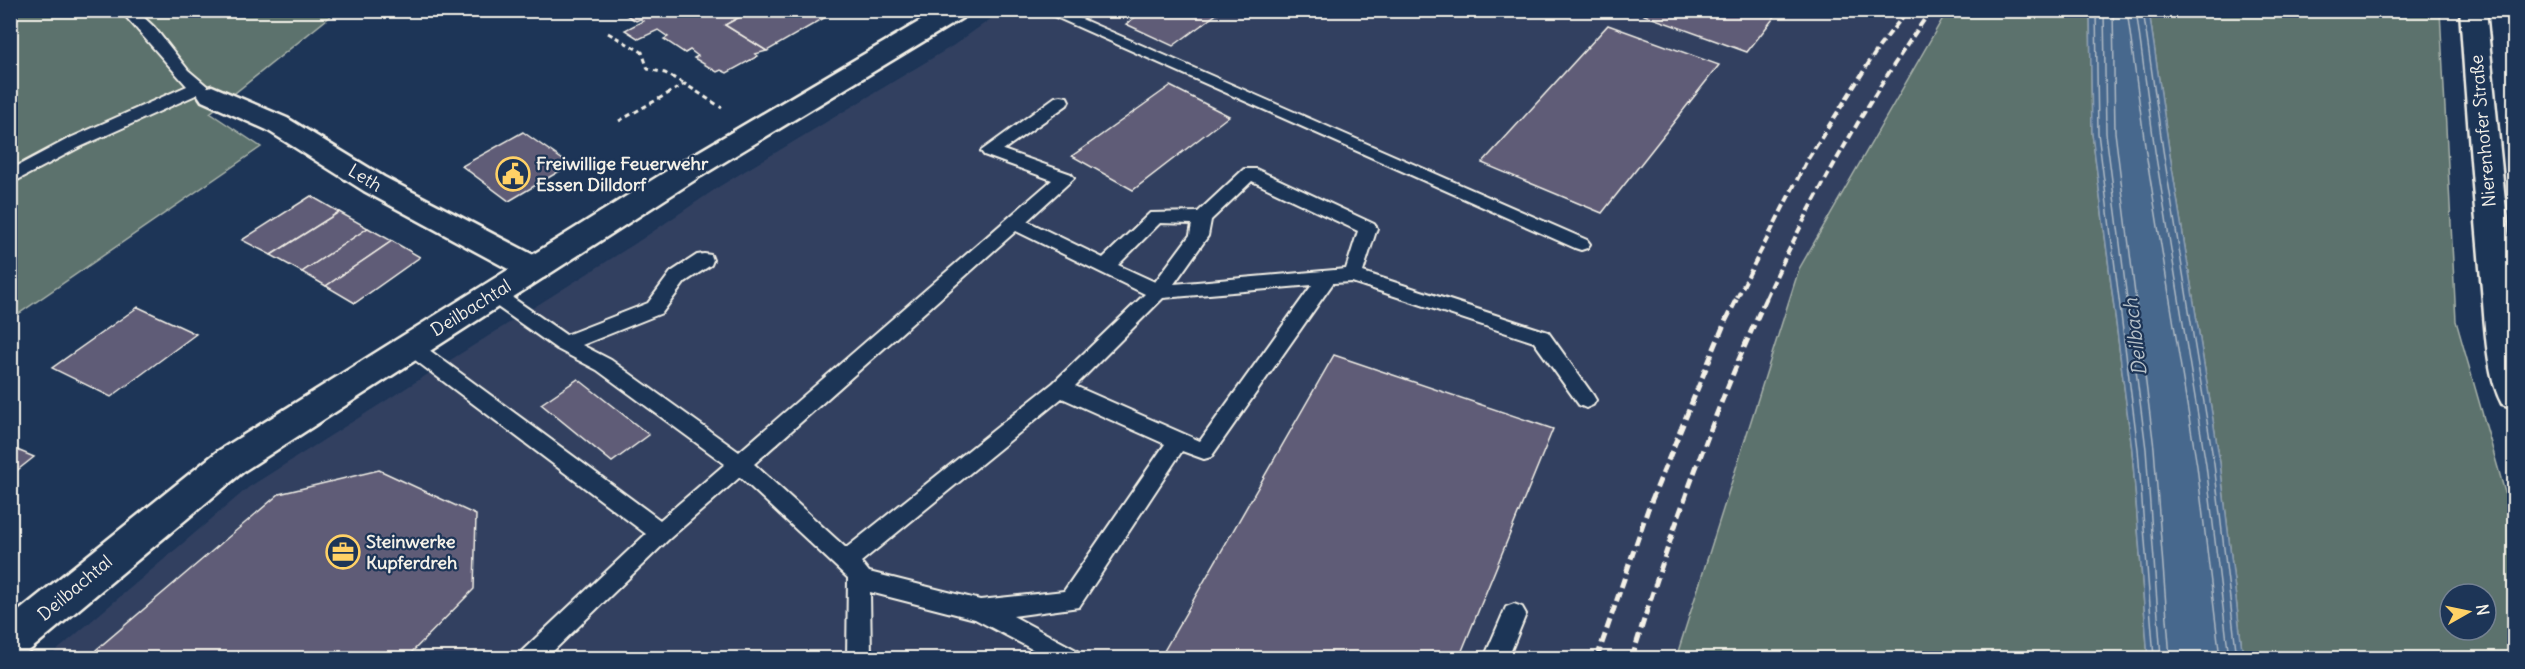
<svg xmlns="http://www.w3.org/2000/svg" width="2525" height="669" viewBox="0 0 2525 669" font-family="Delius,sans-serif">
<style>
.built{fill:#314061}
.green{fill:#5c726d;stroke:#a8b2aa;stroke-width:1.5;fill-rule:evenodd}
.water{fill:#47678d;stroke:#8c9eb1;stroke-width:1.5}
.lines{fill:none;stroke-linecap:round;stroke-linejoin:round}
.shore{stroke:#afbac4;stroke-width:1.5}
.building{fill:#5f5b77;stroke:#f4f1e8;stroke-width:1.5}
.service-casing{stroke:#f4f1e8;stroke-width:4}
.minor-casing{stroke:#f4f1e8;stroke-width:5}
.tertiary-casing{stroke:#f4f1e8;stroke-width:5}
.secondary-casing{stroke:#f4f1e8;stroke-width:5}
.path{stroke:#f4f1e8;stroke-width:3;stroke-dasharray:5 4;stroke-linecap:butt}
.service{fill:#1d3557;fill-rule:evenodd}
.minor{fill:#1d3557;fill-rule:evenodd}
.tertiary{fill:#1d3557;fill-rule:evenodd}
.secondary{fill:#1d3557;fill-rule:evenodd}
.rail-far1{stroke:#f4f1e8;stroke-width:4;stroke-dasharray:8 4;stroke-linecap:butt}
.rail{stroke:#f4f1e8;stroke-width:5;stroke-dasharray:10 5;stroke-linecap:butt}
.labels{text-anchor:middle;stroke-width:4.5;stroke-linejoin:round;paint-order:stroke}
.street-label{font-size:18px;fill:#f4f1e8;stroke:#1d3557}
.poi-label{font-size:18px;font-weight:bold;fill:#f4f1e8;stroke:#1d3557;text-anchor:start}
.water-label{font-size:20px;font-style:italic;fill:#b7c1c8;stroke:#1d3557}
</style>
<rect width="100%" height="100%" fill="#1d3557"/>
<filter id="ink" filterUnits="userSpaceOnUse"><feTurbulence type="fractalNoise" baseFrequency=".0167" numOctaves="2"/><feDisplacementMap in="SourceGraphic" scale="12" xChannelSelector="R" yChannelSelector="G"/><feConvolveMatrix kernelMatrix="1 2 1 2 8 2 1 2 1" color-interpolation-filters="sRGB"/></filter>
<g filter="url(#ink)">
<polygon class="built" points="1002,11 1947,11 1799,269 1676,658 48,658 249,487 636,243 720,186 954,45"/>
<g class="green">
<polygon points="11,11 337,11 210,113 261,147 11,319"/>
<polygon points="1947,11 2090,11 2092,133 2132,450 2148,658 1676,658 1799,269"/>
<path d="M2149,11H2440L2456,321L2514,524V658H2243L2220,463L2169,149ZM2450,594H2486V630H2450Z"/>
</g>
<polygon class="water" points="2090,11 2149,11 2169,149 2220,463 2243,658 2148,658 2132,450 2092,133"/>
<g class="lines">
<g class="shore">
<polyline points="2096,10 2098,133 2138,449 2154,658"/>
<polyline points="2104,10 2106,133 2146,449 2161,658"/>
<polyline points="2113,10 2115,132 2154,448 2170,658"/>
<polyline points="2127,10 2146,153 2197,466 2220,658"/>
<polyline points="2136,10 2155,151 2206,465 2229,658"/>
<polyline points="2143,10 2163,150 2214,464 2237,658"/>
</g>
</g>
<g class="building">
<polygon points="618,10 753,10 725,25 767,51 755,54 758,56 727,73 721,70 717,72 694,58 698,56 690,50 685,53 664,39 668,37 658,30 639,39 625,30 643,21 640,19 636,21"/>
<polygon points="753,10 838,10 767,51 725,25"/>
<polygon points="1145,10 1222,10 1173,46 1126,24"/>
<polygon points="1648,10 1780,10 1747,52 1644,15"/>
<polygon points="1608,25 1719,65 1602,213 1482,163"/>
<polygon points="1170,86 1229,116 1133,190 1072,156"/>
<polygon points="523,132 570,165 509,201 462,166"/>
<polygon points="311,196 339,212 271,255 242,240"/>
<polygon points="339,212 368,228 302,272 271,255"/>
<polygon points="368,228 392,241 326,286 302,272"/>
<polygon points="392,241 420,257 355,303 326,286"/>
<polygon points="138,307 196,334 111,397 52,368"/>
<polygon points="1334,355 1553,429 1459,658 1160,658"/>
<polygon points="578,379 649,435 612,462 541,404"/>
<polygon points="10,447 34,457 10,476"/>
<polygon points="379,470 476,515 474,589 406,658 94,658 96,650 279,494"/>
</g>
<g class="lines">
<defs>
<g id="service">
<polygon points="120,10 136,10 154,27 188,70 214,92 206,97 198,94 80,147 10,184 10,170 68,139 187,86"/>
<polygon points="1040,10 1061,10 1587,240 1590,244 1587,248 1581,250 1575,248"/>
<path d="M1061,96L1067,97L1069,101L1067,105L1003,150L1071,174L1074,178L1027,221L1103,258L1150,213L1198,212L1244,169H1256L1374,224L1377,228L1363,272L1548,332L1593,395L1596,400L1593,405L1586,408L1579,405L1534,342L1352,282L1333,283L1211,457L1204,459L1182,451L1079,607L1013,616L1078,651L1082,658H1049L975,619L870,592L871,658H847L848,578L740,477L669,539L546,658H518L522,651L646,534L403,351L400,346L403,341L410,339L417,341L660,520L725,464L597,370L557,349L486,299L484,294L486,289L493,287L500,289L566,335L648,303L671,272L697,255L704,254L711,255L713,260L711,265L685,282L662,313L582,345L611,360L739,452L1052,180L984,155L981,151L1055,97ZM1252,181L1358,231L1346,269L1174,284L1208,236L1211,220ZM1160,223L1192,224L1190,235L1155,282L1118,265ZM1016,231L1145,294L1053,383L846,548L754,464ZM1312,285L1200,441L1075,386L1163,298ZM1062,398L1165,444L1064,591L980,600L869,572L861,562Z"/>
<polygon points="1514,604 1522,607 1526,614 1508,658 1484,658 1506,607"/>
</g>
<polygon id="minor" points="212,86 287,118 384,177 545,261 550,269 545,277 534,280 523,277 364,191 267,130 202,101 198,95 202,89"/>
<polygon id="tertiary" points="939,10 971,10 967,15 701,176 244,471 24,655 10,658 10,618 218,451 681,162"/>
<path id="secondary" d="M2460,10H2486L2514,291V408L2502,404C2485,373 2485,315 2481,279C2473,189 2466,100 2460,10Z"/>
</defs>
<use href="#service" class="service-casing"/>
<use href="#minor" class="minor-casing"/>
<use href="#tertiary" class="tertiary-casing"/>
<use href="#secondary" class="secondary-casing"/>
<g class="path">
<polyline points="608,33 642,52 648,69 665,73 685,84"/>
<polyline points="619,121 685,84 722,108"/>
</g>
<use href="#service" class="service"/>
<use href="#minor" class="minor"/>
<use href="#tertiary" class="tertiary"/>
<use href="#secondary" class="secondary"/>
<g class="rail-far1">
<polyline points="1737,298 1806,162 1879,47 1908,10"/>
<path d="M1766,298C1813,196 1867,101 1931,10"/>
</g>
<g class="rail">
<polyline points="1597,658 1648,509 1725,322 1738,296"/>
<path d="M1632,658C1670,535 1713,413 1767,296"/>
</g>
</g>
</g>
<defs>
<symbol id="civic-ring" viewBox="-11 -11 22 22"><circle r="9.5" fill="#1d3557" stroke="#ffd166" stroke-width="1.5"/><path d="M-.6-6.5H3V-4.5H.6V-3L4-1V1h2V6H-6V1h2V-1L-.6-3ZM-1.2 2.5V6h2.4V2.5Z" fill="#ffd166"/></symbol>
<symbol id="office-ring" viewBox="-11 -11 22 22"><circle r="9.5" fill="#1d3557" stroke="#ffd166" stroke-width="1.5"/><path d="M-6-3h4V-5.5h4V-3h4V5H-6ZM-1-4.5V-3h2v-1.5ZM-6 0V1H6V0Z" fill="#ffd166"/></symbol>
</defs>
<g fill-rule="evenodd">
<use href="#civic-ring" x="494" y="155" width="38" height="38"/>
<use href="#office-ring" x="324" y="533" width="38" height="38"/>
</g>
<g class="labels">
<g class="street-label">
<text transform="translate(2483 131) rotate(-95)" y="6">Nierenhofer Straße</text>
<text transform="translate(365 178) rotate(31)" y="6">Leth</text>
<text transform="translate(471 308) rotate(-32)" y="6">Deilbachtal</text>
<text transform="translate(75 588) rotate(-40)" y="6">Deilbachtal</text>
</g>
<g class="poi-label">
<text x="536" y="170">Freiwillige Feuerwehr<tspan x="536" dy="21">Essen Dilldorf</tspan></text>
<text x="366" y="548">Steinwerke<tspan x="366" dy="21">Kupferdreh</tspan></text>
</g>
<g class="water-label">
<text transform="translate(2135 337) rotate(-97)" y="7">Deilbach</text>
</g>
</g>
<rect width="2525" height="669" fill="none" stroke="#1d3557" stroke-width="36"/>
<rect x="18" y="18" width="2489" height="633" fill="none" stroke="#f4f1e8" stroke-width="2" filter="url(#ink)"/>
<g transform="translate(2468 612) rotate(81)"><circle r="28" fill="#1d3557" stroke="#738091" stroke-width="1.5"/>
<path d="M0-4.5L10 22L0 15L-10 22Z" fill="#ffd166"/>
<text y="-9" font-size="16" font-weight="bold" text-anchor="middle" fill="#f4f1e8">N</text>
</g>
</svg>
